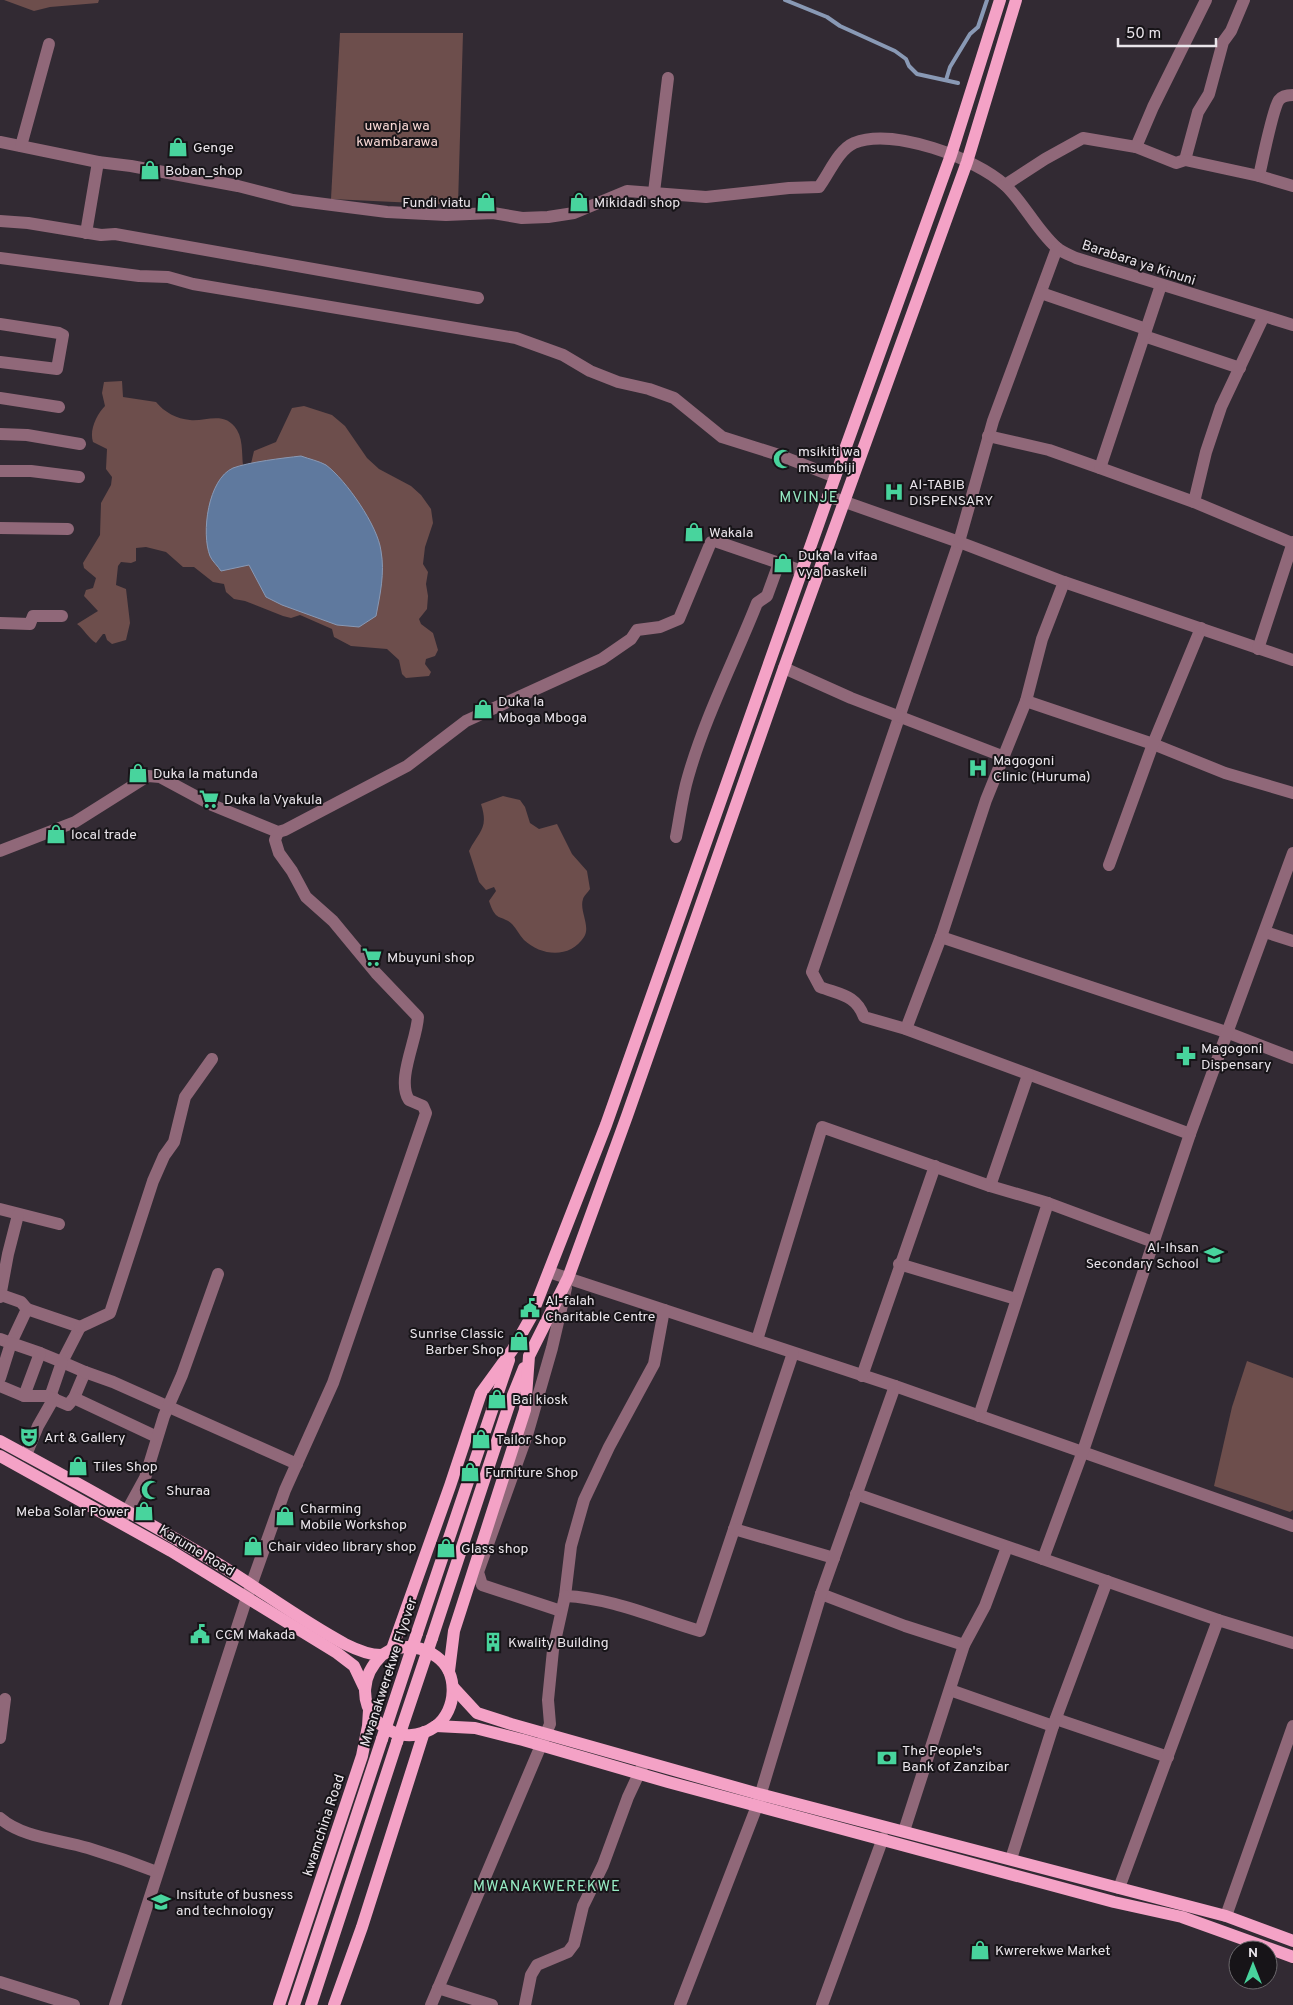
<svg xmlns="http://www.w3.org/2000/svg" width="1293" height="2005" viewBox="0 0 1293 2005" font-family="Overpass,sans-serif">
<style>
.green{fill:#6d4e4c}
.water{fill:#5f799e;stroke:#8999b5}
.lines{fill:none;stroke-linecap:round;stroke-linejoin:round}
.stream{stroke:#8999b5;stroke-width:4}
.minor{stroke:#906879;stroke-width:12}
.major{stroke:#f4a2c6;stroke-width:12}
.major-bridge{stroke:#f4a2c6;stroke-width:12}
.labels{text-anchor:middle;stroke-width:4;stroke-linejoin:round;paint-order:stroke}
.park-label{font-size:14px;fill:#f9d8d5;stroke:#171418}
.poi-label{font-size:14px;fill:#eae5eb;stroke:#171418;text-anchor:start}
.street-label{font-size:14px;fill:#eae5eb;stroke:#171418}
.neighbourhood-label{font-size:15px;letter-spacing:1px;fill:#97ecc4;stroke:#171418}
</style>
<rect width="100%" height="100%" fill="#322a33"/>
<g class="green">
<polygon points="4,0 99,0 98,3 50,7 34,11"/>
<polygon points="340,33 463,33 458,205 331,199"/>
<path d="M122,381L123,397L156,402C164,412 177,419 190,420C205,422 225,410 237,430C244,441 241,459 244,472H249L254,451L276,442L292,408L304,406L332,415L345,426L367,458L379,469L411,486L421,495L431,509L433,523L425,547L423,564L428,572L426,584L428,596L427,609L419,619L421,624L433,633L438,650L435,656L426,659L425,664L431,672L429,676L406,678L402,674L399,660L387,649L351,646L334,637L332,629L300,615L291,618L283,616L245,601L234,599L226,592L224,584L213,582L194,567H183L166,552L146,547L136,548V561L131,563L121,562L118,566L116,585L126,589L130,623L126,640L112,644L107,640L105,634H103L96,643C89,639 84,629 77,624L98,611L84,596L86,590L93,588L96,578L84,568L83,563L100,535L101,503L111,485L112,477L106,469L107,449L93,442C89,430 97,414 105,406L102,393L104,382Z"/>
<path d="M503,796L520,800L525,807L530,823L539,829L557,824L572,854L587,871L590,889C588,892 584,896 583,899C579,911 591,926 584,937C570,959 541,956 524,940C519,935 517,929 512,924C501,914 496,923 489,901L496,891L494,887L486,890L479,882L469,851C479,831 489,829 481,804Z"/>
<polygon points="1247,1361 1293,1378 1293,1510 1290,1512 1214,1486 1232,1407"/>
</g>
<path class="water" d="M301,456C309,459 319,461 326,465C346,480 378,526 381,551C385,573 380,595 376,616L359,627L337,625L282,605L266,597L249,565L221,571C218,566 212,561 210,556C201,533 208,479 233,468C249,462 283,458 301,456Z"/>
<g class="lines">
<g class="stream">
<polyline points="785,0 827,17 840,26 895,51 906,59 909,66 917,74 958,83"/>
<polyline points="946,80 950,67 970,34 978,27 987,0"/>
</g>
<g class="minor">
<path d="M0,142L98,162L131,166L238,186L293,200L387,212L446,215L493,213L522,218L548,217L574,213L627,191L706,197L789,188L819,187C829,174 838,150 854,143C893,127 975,158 1005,185C1024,203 1036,229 1056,247C1061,252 1070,255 1076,258L1293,325"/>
<polyline points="21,146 49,44"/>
<polyline points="1136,147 1153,107 1206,0"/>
<polyline points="1185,160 1198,112 1209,94 1223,42 1231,31 1244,0"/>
<polyline points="1259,176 1293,186"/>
<path d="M1005,185L1045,159L1083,138L1136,147L1176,163L1185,160L1259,176C1262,163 1273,108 1279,100C1282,96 1288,95 1293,95"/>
<polyline points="654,192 668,78"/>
<polyline points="0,221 28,223 101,235 115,234 478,298"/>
<polyline points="86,233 98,162"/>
<path d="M1057,248L993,421L959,542L812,972L820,987C841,995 856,995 864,1017L906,1029L1190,1134"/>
<polyline points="0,258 139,276 168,277 193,284 516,338 563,355 590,371 618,382 649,389 674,398 722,437 779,455 835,477"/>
<polyline points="1041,293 1146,329"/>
<polyline points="0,324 59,333 63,335 57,369 0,362"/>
<polyline points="1144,336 1240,368"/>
<polyline points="0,398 59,407"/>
<polyline points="0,434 27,435 80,444"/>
<polyline points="988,436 1049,450 1100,468 1194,502 1292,543"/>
<polyline points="1100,468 1161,285"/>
<polyline points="0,471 31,471 79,477"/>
<polyline points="828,496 959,542 1064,582 1293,660"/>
<polyline points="1194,502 1206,452 1221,407 1263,318"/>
<polyline points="0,528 68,529"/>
<polyline points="0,623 30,624 33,616 62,616"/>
<polyline points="1258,649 1293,542"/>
<polyline points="784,668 851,698 1002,756"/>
<polyline points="1026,701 1153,744 1225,773 1293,793"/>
<path d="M676,837C680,817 682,797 688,777C705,717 734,661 757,603L767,596L779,563"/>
<polyline points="0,851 75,822 148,776 160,777 212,805 278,832 285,830 407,766 466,721 602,659 631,639 637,630 660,627 679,619 711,542 715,541 802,571"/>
<polyline points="1109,865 1153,744 1201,628"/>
<polyline points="1265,932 1293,941"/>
<polyline points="941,937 1226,1032 1293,1058"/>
<polyline points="906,1029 941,937 986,800 1026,701 1042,639 1064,582"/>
<polyline points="990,1186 1028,1075"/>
<polyline points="0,1209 59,1224"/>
<polyline points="899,1264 1016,1299"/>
<polyline points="549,1272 895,1386 1293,1526"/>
<polyline points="0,1297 8,1254 18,1215"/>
<polyline points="27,1309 80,1327 62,1362 85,1372 74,1398"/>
<path d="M664,1310L654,1364L609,1447L584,1500L571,1546L565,1596C612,1598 655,1618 700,1631L793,1353"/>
<polyline points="80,1327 110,1313 153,1181 164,1156 174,1142 185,1097 212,1059"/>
<polyline points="0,1339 11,1343 27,1309 21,1302 1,1295"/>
<polyline points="757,1340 822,1127 990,1186 1048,1203 1153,1242"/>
<polyline points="40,1353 62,1362 50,1397"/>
<polyline points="85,1372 113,1382 297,1464"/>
<polyline points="862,1376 935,1166"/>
<polyline points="0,1378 11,1343 40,1353 24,1396"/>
<polyline points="0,1386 24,1396 47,1396 68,1405 74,1398 157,1437"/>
<polyline points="979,1416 1048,1203"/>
<polyline points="26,1455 38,1426 54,1398"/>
<polyline points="856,1494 1218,1620 1293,1643"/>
<polyline points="122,1520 145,1478 164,1416 182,1375 218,1274"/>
<polyline points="734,1529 834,1558"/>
<polyline points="1043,1559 1083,1451 1190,1134 1293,853"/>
<polyline points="821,1594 905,1626 964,1645"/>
<polyline points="561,1611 482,1585 478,1572 527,1435 552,1348 566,1288"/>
<polyline points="950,1690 1053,1726"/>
<polyline points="1056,1719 1168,1757"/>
<polyline points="0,1738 5,1699"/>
<path d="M0,1818C23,1838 59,1839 88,1848C111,1855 134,1863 157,1872"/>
<polyline points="904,1831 964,1645 985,1606 1007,1547"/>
<polyline points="1011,1859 1053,1726 1107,1581"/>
<polyline points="1119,1888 1218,1620"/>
<polyline points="1226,1916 1293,1726"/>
<polyline points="0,1982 74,2005"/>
<polyline points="438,1988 492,2005"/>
<path d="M115,2005L247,1597L285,1490L333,1383L426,1113L423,1106L409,1100C396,1080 417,1040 418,1017L376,973L333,921L306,897L292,871L279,853L275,840L278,832"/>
<polyline points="431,2005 550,1724 548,1700 553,1650 565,1596"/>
<polyline points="525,2005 531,1975 537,1965 568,1952 574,1944 583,1906 603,1865 628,1797 643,1765"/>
<polyline points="680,2005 757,1806 821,1594 895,1386"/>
<polyline points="822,2005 883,1838"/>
</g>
<g class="major">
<path d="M0,1441C74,1481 148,1522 220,1565C262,1591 302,1621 345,1644C355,1649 369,1655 381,1655C385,1654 388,1651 391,1650C406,1644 424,1647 437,1657C459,1673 457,1710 436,1726C391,1758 337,1699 382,1655"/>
<polyline points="0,1456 171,1551 337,1653 354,1666 364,1687"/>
<polyline points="417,1633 509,1360"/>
<polyline points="432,1638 509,1405 524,1368"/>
<polyline points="392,1649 450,1486 481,1393 513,1349 531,1317 606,1125 835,477 951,155 1000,0"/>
<polyline points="449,1671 454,1631 525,1410 529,1356 568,1278 627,1116 784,668 967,162 1016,0"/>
<polyline points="453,1687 477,1713 511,1724 759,1794 1226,1916 1293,1941"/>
<polyline points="436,1726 475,1728 523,1740 668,1782 1114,1902 1182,1917 1293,1957"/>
<polyline points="279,2005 362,1756 368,1726 369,1710"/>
<polyline points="294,2005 382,1739"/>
<polyline points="311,2005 397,1742"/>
<polyline points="334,2005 362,1927 424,1732"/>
</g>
<g class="major-bridge">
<polyline points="382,1739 417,1633"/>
<polyline points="397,1742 432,1638"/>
</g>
</g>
<defs>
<symbol id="shop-bare" viewBox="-9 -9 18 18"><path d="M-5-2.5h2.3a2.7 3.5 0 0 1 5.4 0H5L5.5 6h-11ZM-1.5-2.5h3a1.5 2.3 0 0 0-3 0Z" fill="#48d49d" stroke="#171418" stroke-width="2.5" paint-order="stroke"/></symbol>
<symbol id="mosque-bare" viewBox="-9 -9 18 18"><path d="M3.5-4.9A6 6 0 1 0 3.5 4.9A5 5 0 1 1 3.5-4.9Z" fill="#48d49d" stroke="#171418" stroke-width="2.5" paint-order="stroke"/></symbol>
<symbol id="hospital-bare" viewBox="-9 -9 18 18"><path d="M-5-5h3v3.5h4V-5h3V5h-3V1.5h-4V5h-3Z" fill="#48d49d" stroke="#171418" stroke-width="2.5" paint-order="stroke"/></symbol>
<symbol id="supermarket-bare" viewBox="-9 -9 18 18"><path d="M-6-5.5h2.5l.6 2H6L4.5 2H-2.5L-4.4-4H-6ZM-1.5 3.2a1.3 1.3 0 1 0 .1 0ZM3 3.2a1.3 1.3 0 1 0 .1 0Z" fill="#48d49d" stroke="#171418" stroke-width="2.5" paint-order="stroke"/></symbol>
<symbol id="pharmacy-bare" viewBox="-9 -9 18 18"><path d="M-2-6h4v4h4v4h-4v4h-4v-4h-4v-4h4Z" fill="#48d49d" stroke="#171418" stroke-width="2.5" paint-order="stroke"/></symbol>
<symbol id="school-bare" viewBox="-9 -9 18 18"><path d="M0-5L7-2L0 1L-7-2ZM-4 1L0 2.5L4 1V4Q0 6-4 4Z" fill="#48d49d" stroke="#171418" stroke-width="2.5" paint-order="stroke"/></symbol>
<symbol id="civic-bare" viewBox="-9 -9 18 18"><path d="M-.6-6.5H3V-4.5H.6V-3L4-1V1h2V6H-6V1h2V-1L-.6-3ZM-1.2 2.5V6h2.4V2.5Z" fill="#48d49d" stroke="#171418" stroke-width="2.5" paint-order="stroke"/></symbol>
<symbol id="theatre-bare" viewBox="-9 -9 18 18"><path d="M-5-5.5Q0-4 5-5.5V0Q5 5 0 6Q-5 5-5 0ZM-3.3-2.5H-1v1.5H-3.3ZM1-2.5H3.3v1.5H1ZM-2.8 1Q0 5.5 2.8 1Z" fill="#48d49d" stroke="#171418" stroke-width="2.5" paint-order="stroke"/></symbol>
<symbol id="building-bare" viewBox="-9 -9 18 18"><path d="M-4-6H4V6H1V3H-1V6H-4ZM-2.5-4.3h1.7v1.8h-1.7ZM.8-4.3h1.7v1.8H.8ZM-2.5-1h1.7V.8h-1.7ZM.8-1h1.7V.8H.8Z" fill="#48d49d" stroke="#171418" stroke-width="2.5" paint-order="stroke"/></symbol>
<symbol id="bank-bare" viewBox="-9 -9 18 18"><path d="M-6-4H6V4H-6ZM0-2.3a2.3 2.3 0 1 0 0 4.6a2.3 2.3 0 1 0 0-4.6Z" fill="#48d49d" stroke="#171418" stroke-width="2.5" paint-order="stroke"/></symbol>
<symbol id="university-bare" viewBox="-9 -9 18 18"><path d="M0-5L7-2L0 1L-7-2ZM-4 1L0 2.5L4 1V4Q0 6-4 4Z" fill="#48d49d" stroke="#171418" stroke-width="2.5" paint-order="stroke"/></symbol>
</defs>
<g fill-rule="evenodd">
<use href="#shop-bare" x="164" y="133" width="28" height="28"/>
<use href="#shop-bare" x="136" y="156" width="28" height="28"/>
<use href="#shop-bare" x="472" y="188" width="28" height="28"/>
<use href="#shop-bare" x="565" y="188" width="28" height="28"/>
<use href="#mosque-bare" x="769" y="445" width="28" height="28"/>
<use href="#hospital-bare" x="880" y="478" width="28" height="28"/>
<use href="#shop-bare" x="680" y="518" width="28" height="28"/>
<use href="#shop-bare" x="769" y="549" width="28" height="28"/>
<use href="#shop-bare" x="469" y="695" width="28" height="28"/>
<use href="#hospital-bare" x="964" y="754" width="28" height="28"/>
<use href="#shop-bare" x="124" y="759" width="28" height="28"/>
<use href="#supermarket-bare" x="195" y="785" width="28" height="28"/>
<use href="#shop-bare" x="42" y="820" width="28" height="28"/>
<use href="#supermarket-bare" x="358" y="943" width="28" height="28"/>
<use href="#pharmacy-bare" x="1172" y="1042" width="28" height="28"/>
<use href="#school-bare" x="1200" y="1241" width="28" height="28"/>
<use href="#civic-bare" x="516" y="1294" width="28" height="28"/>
<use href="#shop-bare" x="505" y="1327" width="28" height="28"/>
<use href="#shop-bare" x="483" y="1385" width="28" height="28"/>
<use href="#theatre-bare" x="15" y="1423" width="28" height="28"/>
<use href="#shop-bare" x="467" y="1425" width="28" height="28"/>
<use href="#shop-bare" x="64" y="1452" width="28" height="28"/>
<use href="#shop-bare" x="456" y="1458" width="28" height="28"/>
<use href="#mosque-bare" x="137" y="1476" width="28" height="28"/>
<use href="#shop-bare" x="130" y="1497" width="28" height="28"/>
<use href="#shop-bare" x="271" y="1502" width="28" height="28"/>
<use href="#shop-bare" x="239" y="1532" width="28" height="28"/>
<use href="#shop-bare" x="432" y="1534" width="28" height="28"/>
<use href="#civic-bare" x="186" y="1620" width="28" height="28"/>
<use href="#building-bare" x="479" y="1628" width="28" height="28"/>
<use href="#bank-bare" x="873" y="1744" width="28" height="28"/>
<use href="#university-bare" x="147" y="1888" width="28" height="28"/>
<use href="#shop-bare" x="966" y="1936" width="28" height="28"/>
</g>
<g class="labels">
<g class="park-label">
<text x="397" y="130">uwanja wa<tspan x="397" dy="16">kwambarawa</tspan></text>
</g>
<g class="poi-label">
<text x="193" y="152">Genge</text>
<text x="165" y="175">Boban_shop</text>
<text x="471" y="207" text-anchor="end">Fundi viatu</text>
<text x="594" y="207">Mikidadi shop</text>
<text x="798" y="456">msikiti wa<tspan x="798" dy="16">msumbiji</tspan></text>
<text x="909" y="489">Al-TABIB<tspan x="909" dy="16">DISPENSARY</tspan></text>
<text x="709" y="537">Wakala</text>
<text x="798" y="560">Duka la vifaa<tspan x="798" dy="16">vya baskeli</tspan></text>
<text x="498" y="706">Duka la<tspan x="498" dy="16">Mboga Mboga</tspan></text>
<text x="993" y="765">Magogoni<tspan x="993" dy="16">Clinic (Huruma)</tspan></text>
<text x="153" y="778">Duka la matunda</text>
<text x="224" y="804">Duka la Vyakula</text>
<text x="71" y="839">local trade</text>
<text x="387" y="962">Mbuyuni shop</text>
<text x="1201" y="1053">Magogoni<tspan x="1201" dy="16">Dispensary</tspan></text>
<text x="1199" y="1252" text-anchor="end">Al-Ihsan<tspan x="1199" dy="16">Secondary School</tspan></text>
<text x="545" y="1305">Al-falah<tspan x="545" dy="16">Charitable Centre</tspan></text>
<text x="504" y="1338" text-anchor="end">Sunrise Classic<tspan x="504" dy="16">Barber Shop</tspan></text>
<text x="512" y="1404">Bai kiosk</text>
<text x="44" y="1442">Art &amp; Gallery</text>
<text x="496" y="1444">Tailor Shop</text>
<text x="93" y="1471">Tiles Shop</text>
<text x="485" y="1477">Furniture Shop</text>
<text x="166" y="1495">Shuraa</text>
<text x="300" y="1513">Charming<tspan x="300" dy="16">Mobile Workshop</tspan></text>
<text x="129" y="1516" text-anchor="end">Meba Solar Power</text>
<text x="268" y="1551">Chair video library shop</text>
<text x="461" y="1553">Glass shop</text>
<text x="215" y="1639">CCM Makada</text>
<text x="508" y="1647">Kwality Building</text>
<text x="902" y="1755">The People's<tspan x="902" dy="16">Bank of Zanzibar</tspan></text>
<text x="176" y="1899">Insitute of busness<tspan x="176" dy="16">and technology</tspan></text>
<text x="995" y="1955">Kwrerekwe Market</text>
</g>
<g class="street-label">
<text transform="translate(1139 262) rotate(18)" y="5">Barabara ya Kinuni</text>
<text transform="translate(197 1550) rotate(31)" y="5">Karume Road</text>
<text transform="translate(388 1672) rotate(-72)" y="5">Mwanakwerekwe Flyover</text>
<text transform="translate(323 1825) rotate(-72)" y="5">kwamchina Road</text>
</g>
<g class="neighbourhood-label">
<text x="809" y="502">MVINJE</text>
<text x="547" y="1891">MWANAKWEREKWE</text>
</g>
</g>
<g transform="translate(1253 1965)"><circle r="24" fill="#171418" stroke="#6b686c"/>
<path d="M0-4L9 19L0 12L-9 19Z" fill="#48d49d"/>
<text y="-8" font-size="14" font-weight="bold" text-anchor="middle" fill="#eae5eb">N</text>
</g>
<path d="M1118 38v8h98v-8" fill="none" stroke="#eae5eb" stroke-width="2.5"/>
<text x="1126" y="38" font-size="15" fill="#eae5eb" stroke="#171418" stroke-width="4" paint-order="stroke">50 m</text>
</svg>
